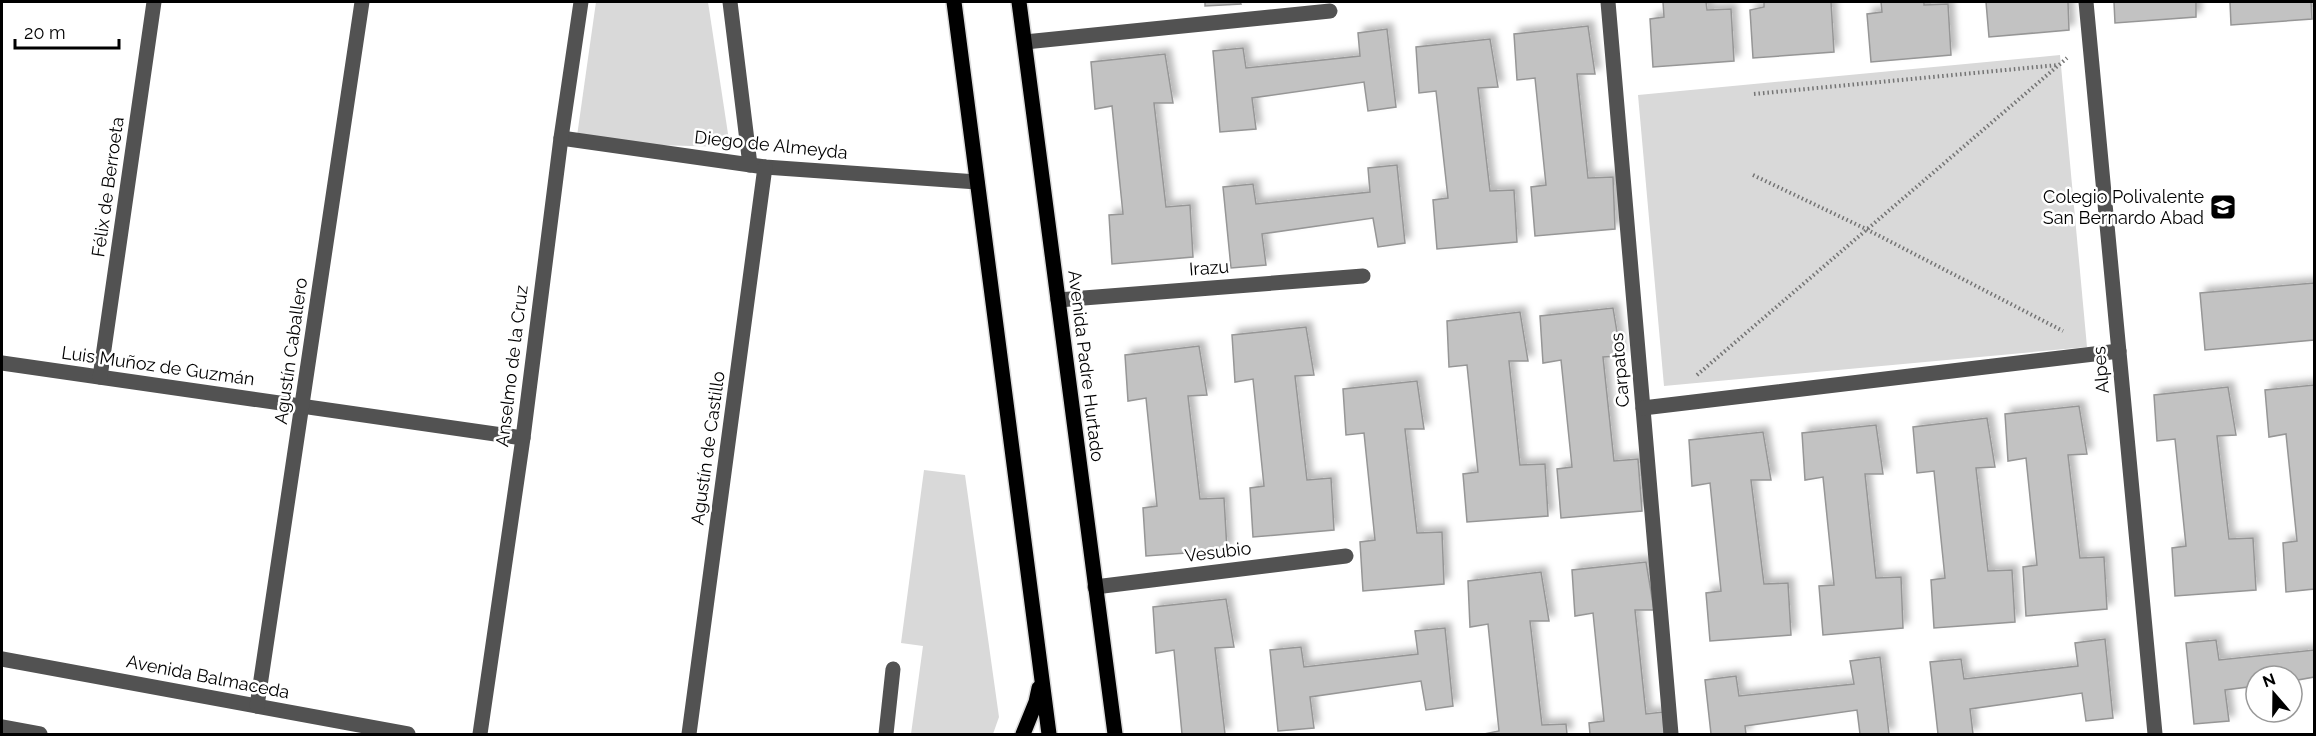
<svg xmlns="http://www.w3.org/2000/svg" width="2316" height="736" viewBox="0 0 2316 736" font-family="Raleway,sans-serif">
<style>
.green{fill:#d9d9d9}
.building{fill:#c2c2c2;stroke:#969696;stroke-width:1.5;filter:url(#shadow)}
.lines{fill:none;stroke-linecap:round;stroke-linejoin:round}
.major-casing{stroke:#dbdbdb;stroke-width:18}
.path{stroke:#747474;stroke-width:4;stroke-dasharray:1.5 3;stroke-linecap:butt}
.minor{stroke:#525252;stroke-width:15}
.major{stroke:#000;stroke-width:15}
.labels{text-anchor:middle;stroke-width:5;stroke-linejoin:round;paint-order:stroke}
.street-label{font-size:18px;fill:#000;stroke:#fff}
.poi-label{font-size:18px;fill:#000;stroke:#fff;text-anchor:end}
</style>
<defs>
<filter id="shadow"><feDropShadow dx="5.5" dy="-5.5" stdDeviation="3" flood-color="#0004"/></filter>
</defs>
<rect width="100%" height="100%" fill="#fff"/>
<g class="green">
<polygon points="596,2 708,2 730,147 576,143"/>
<polygon points="2060,55 2087,347 1664,386 1638,95"/>
<polygon points="924,470 965,475 999,717 993,734 911,734 923,646 901,643"/>
</g>
<g class="building">
<polygon points="1205,2 1240,2 1241,4 1205,6"/>
<polygon points="1663,2 1706,2 1707,10 1731,9 1734,61 1653,67 1650,19 1664,17"/>
<polygon points="1764,2 1831,2 1834,52 1753,58 1750,10 1764,7"/>
<polygon points="1881,2 1924,2 1924,5 1948,4 1951,55 1871,62 1867,14 1882,12"/>
<polygon points="1986,2 2068,2 2069,30 1989,37"/>
<polygon points="2114,2 2196,2 2196,17 2115,23"/>
<polygon points="2230,2 2311,2 2312,19 2231,25"/>
<polygon points="1588,26 1595,74 1577,74 1588,178 1613,177 1615,229 1535,236 1531,187 1546,185 1535,78 1517,80 1514,34"/>
<polygon points="1387,29 1396,107 1368,111 1364,82 1252,98 1256,129 1220,132 1213,51 1243,48 1246,68 1360,56 1358,33"/>
<polygon points="1490,39 1498,87 1478,88 1490,191 1514,190 1517,242 1437,249 1433,200 1448,198 1436,91 1419,93 1416,47"/>
<polygon points="1165,54 1173,103 1154,103 1166,207 1190,205 1193,257 1112,264 1109,215 1123,214 1112,106 1095,109 1091,62"/>
<polygon points="1397,165 1405,243 1378,247 1373,218 1262,234 1266,265 1231,268 1223,187 1253,184 1256,204 1370,192 1368,168"/>
<polygon points="2314,283 2314,340 2205,350 2200,293"/>
<polygon points="1613,308 1621,356 1603,357 1614,461 1638,459 1642,511 1561,518 1557,469 1572,467 1561,360 1543,363 1540,316"/>
<polygon points="1520,312 1528,361 1509,361 1520,465 1545,464 1548,516 1467,522 1463,474 1478,472 1467,365 1449,367 1447,321"/>
<polygon points="1306,327 1314,375 1295,376 1307,480 1331,478 1334,530 1253,537 1250,488 1264,486 1253,379 1235,382 1232,335"/>
<polygon points="1199,346 1207,395 1188,396 1200,499 1224,498 1227,550 1146,556 1143,508 1157,506 1146,398 1128,401 1125,355"/>
<polygon points="1417,381 1424,429 1405,429 1417,533 1442,532 1444,584 1363,591 1360,542 1375,540 1364,433 1346,435 1343,389"/>
<polygon points="2314,385 2314,589 2286,592 2283,543 2297,541 2286,434 2269,437 2265,390"/>
<polygon points="2228,387 2236,435 2217,436 2229,539 2253,538 2256,590 2175,596 2172,548 2186,546 2175,439 2157,441 2154,395"/>
<polygon points="2079,406 2087,454 2068,455 2080,558 2104,557 2107,609 2026,616 2023,567 2037,565 2026,458 2008,461 2005,414"/>
<polygon points="1987,418 1995,467 1976,468 1988,571 2012,570 2015,622 1934,628 1931,580 1945,578 1934,471 1917,473 1913,427"/>
<polygon points="1876,425 1883,474 1865,474 1876,578 1901,577 1903,628 1823,635 1819,586 1834,585 1823,477 1805,480 1802,433"/>
<polygon points="1763,432 1771,480 1751,480 1764,584 1788,583 1791,635 1710,641 1706,593 1721,591 1710,483 1692,486 1689,440"/>
<polygon points="1646,562 1654,610 1635,610 1646,714 1663,712 1664,734 1590,734 1589,723 1604,721 1593,613 1575,616 1572,570"/>
<polygon points="1541,572 1549,621 1530,621 1542,725 1566,724 1567,734 1484,734 1499,731 1488,624 1470,627 1468,581"/>
<polygon points="1226,599 1234,647 1215,648 1225,734 1182,734 1174,650 1156,653 1153,607"/>
<polygon points="1445,628 1453,706 1426,710 1421,681 1310,697 1314,728 1278,731 1270,650 1301,647 1304,667 1418,654 1415,631"/>
<polygon points="2105,639 2113,718 2086,721 2082,693 1970,709 1973,734 1938,734 1930,662 1961,659 1964,679 2078,666 2075,643"/>
<polygon points="2216,640 2219,660 2314,650 2314,677 2292,681 2292,676 2256,676 2256,686 2225,690 2229,721 2194,724 2186,643"/>
<polygon points="1880,657 1889,734 1860,734 1857,710 1745,726 1746,734 1711,734 1705,680 1736,676 1739,696 1854,684 1850,661"/>
</g>
<g class="lines">
<defs>
<g id="major">
<polyline points="954,2 1049,734"/>
<polyline points="1019,2 1115,734"/>
<polyline points="1023,734 1036,702 1039,688"/>
</g>
</defs>
<use href="#major" class="major-casing"/>
<g class="path">
<polyline points="1754,94 2058,65"/>
<polyline points="1753,175 1866,229 2063,331"/>
<polyline points="1697,375 2067,58"/>
</g>
<g class="minor">
<polyline points="730,2 750,165"/>
<polyline points="1608,2 1671,734"/>
<polyline points="2086,2 2155,734"/>
<polyline points="1025,42 1330,11"/>
<polyline points="561,138 765,167 977,182"/>
<polyline points="1058,300 1363,276"/>
<polyline points="2,363 523,438"/>
<polyline points="100,377 154,2"/>
<polyline points="1643,408 2119,351"/>
<polyline points="1095,587 1346,556"/>
<polyline points="2,659 408,734"/>
<polyline points="257,706 362,2"/>
<polyline points="2,727 40,734"/>
<polyline points="480,734 523,438 561,138 581,2"/>
<polyline points="689,734 765,167"/>
<polyline points="886,734 893,669"/>
</g>
<use href="#major" class="major"/>
</g>
<defs>
<symbol id="school-square" viewBox="-11 -11 22 22"><rect x="-9" y="-9" width="18" height="18" rx="4" fill="#000" stroke="#fff"/><path d="M0-5L7-2L0 1L-7-2ZM-4 1L0 2.5L4 1V4Q0 6-4 4Z" fill="#fff"/></symbol>
</defs>
<g fill-rule="evenodd">
<use href="#school-square" x="2208" y="192" width="30" height="30"/>
</g>
<g class="labels">
<g class="street-label">
<text transform="translate(771 145) rotate(6)" y="6">Diego de Almeyda</text>
<text transform="translate(108 187) rotate(-82)" y="6">Félix de Berroeta</text>
<text transform="translate(1209 268) rotate(-4)" y="6">Irazu</text>
<text transform="translate(291 351) rotate(-82)" y="6">Agustín Caballero</text>
<text transform="translate(158 366) rotate(8)" y="6">Luis Muñoz de Guzmán</text>
<text transform="translate(512 366) rotate(-83)" y="6">Anselmo de la Cruz</text>
<text transform="translate(1086 366) rotate(83)" y="6">Avenida Padre Hurtado</text>
<text transform="translate(1620 370) rotate(-95)" y="6">Carpatos</text>
<text transform="translate(2101 370) rotate(-95)" y="6">Alpes</text>
<text transform="translate(708 448) rotate(-82)" y="6">Agustín de Castillo</text>
<text transform="translate(1218 552) rotate(-7)" y="6">Vesubio</text>
<text transform="translate(208 677) rotate(11)" y="6">Avenida Balmaceda</text>
</g>
<g class="poi-label">
<text x="2204" y="203">Colegio Polivalente<tspan x="2204" dy="21">San Bernardo Abad</tspan></text>
</g>
</g>
<rect width="2316" height="736" fill="none" stroke="#000000" stroke-width="6"/>
<g transform="translate(2274 694) rotate(340)"><circle r="28" fill="#ffffff" stroke="#999999" stroke-width="1.5"/>
<path d="M0-4.5L10 22L0 15L-10 22Z" fill="#000000"/>
<text y="-9" font-size="16" font-weight="bold" text-anchor="middle" fill="#000000">N</text>
</g>
<path d="M15 39v9h104v-9" fill="none" stroke="#000000" stroke-width="3"/>
<text x="24" y="39" font-size="18" fill="#000000" stroke="#ffffff" stroke-width="4.5" paint-order="stroke">20 m</text>
</svg>
